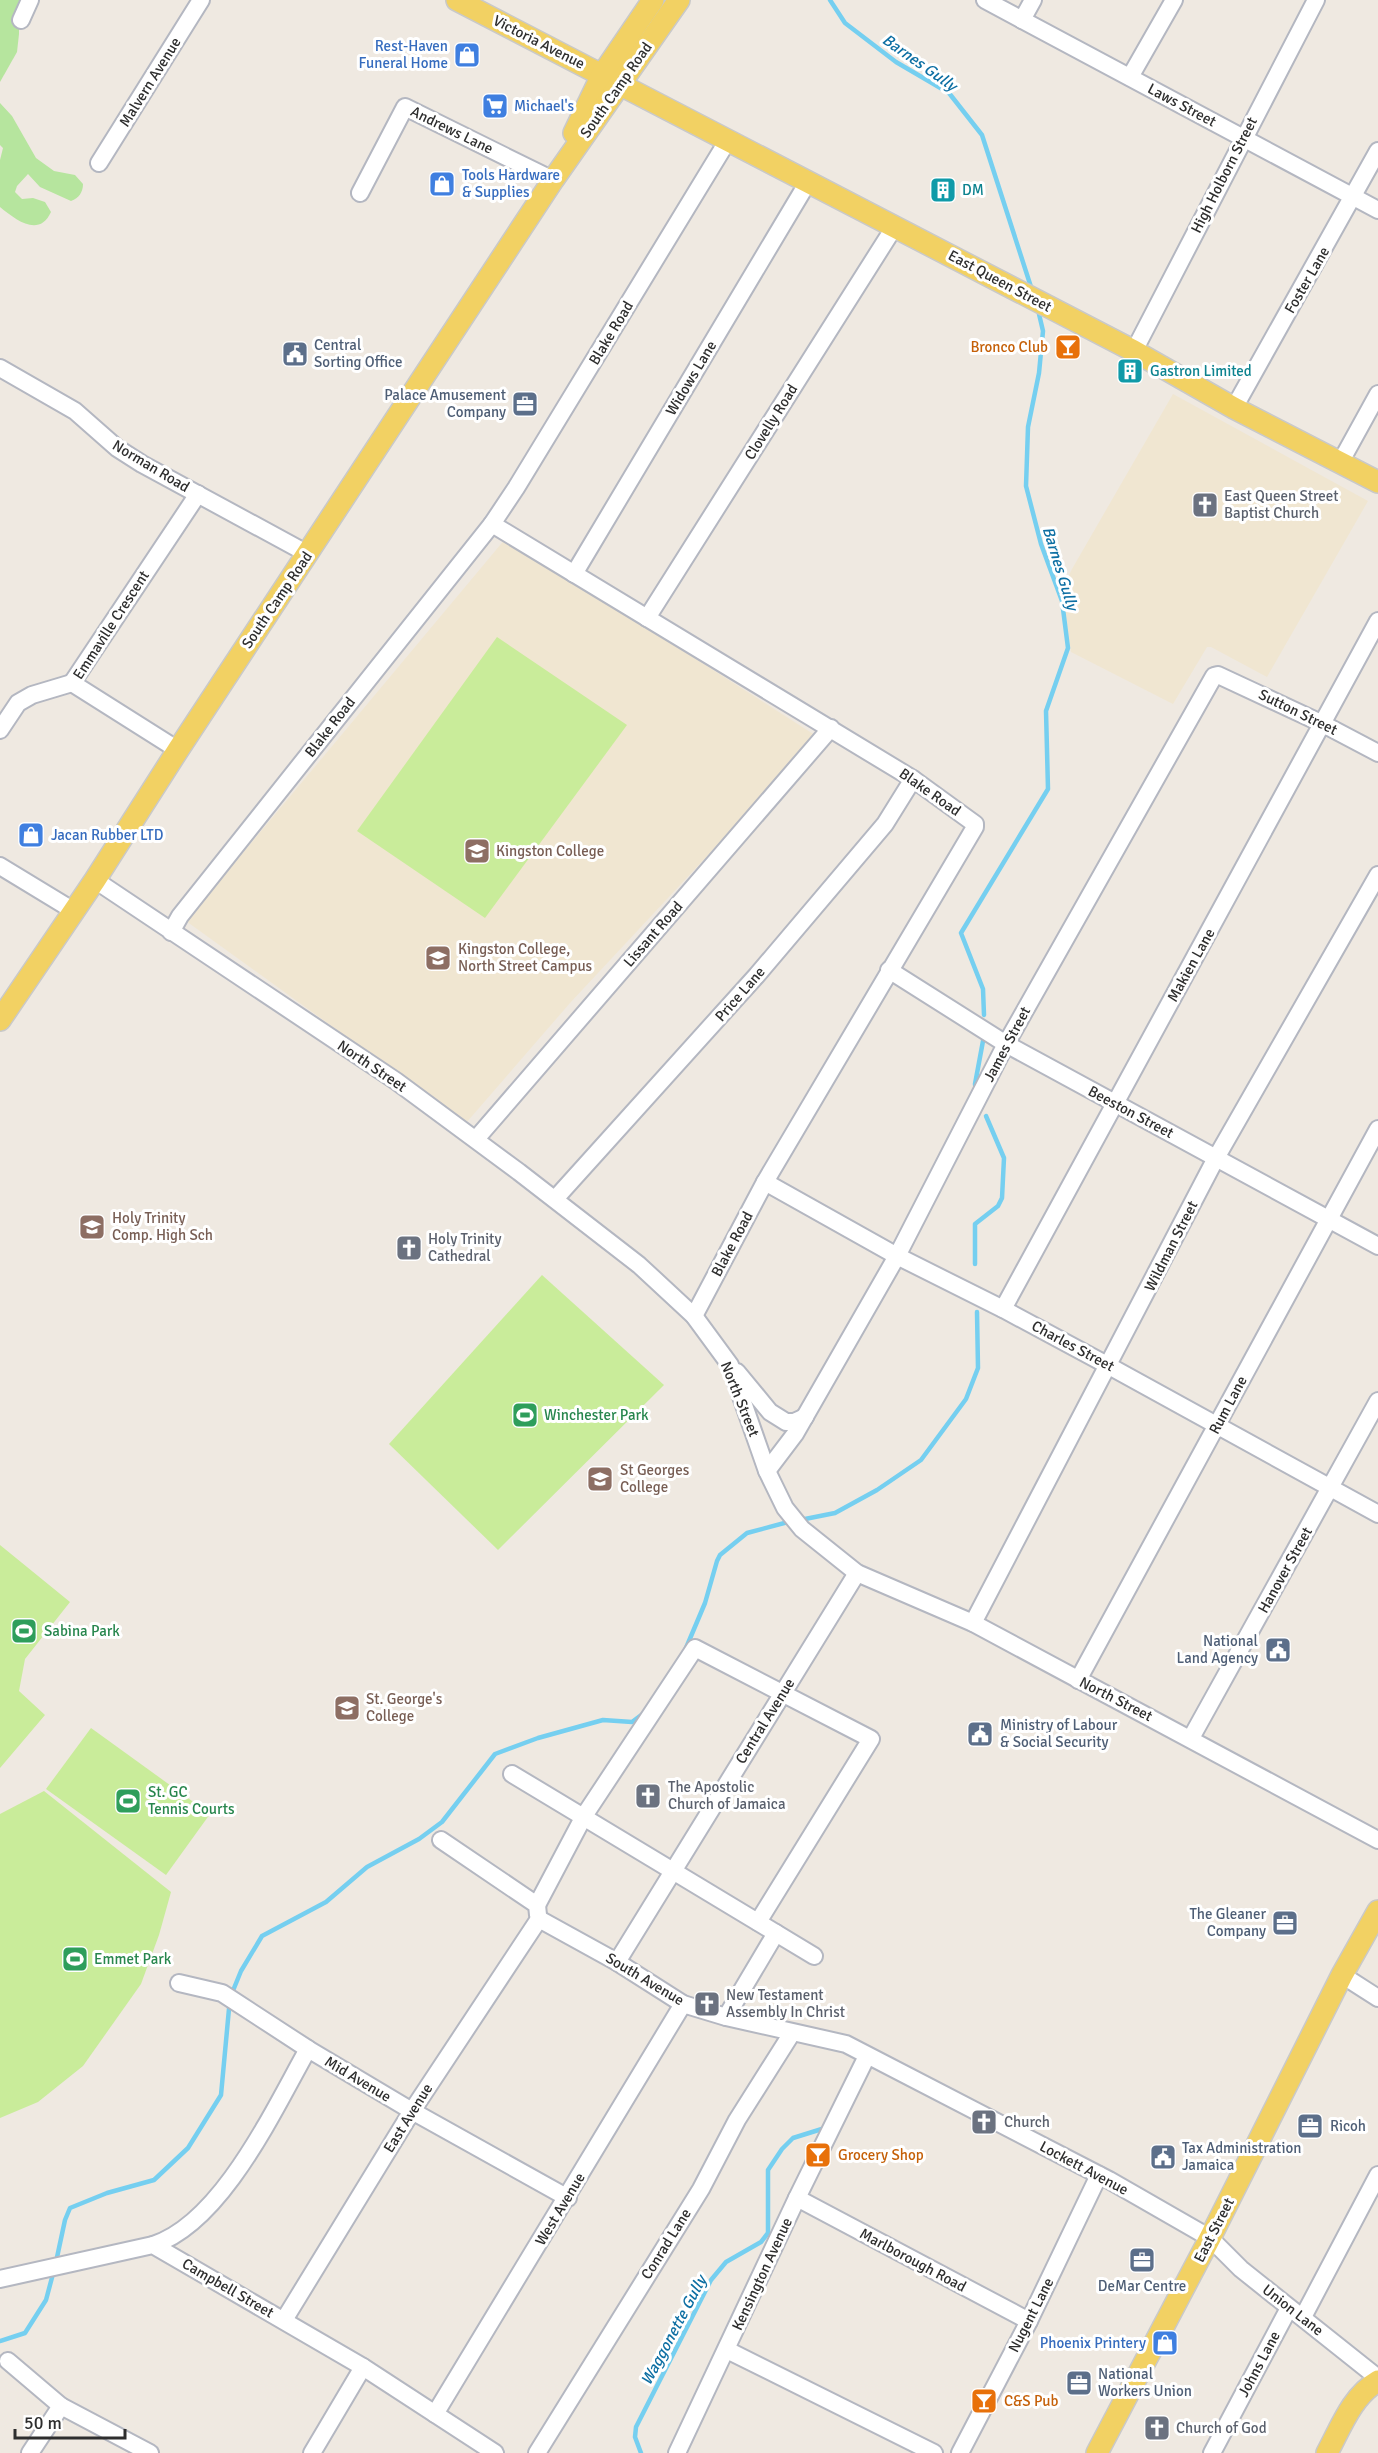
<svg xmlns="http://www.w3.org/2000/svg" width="1378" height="2453" viewBox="0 0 1378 2453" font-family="Signika,sans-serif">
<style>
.education{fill:#f0e6d1}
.green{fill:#b6e59e}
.pitch{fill:#c9ec9a}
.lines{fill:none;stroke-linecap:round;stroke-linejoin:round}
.stream{stroke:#75cff0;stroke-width:4.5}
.minor-casing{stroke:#b4b7c1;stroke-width:20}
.major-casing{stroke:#c9c9c9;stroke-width:24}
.minor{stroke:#fff;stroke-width:16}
.major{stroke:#f2d163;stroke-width:21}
.labels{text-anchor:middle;stroke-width:6;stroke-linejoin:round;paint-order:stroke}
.street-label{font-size:15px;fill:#2e2e2e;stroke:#fff}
.shop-label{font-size:15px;fill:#366cbe;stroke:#fff;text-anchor:start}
.culture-label{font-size:15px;fill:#0d838f;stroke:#fff;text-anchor:start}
.service-label{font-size:15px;fill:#4e5e75;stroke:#fff;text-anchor:start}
.food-label{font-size:15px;fill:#c56008;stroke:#fff;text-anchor:start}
.worship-label{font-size:15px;fill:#5b616d;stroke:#fff;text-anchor:start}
.education-label{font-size:15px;fill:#785e54;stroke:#fff;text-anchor:start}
.leisure-label{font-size:15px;fill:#27864d;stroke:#fff;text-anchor:start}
.water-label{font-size:16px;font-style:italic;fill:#0d6fa3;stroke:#fff}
</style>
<rect width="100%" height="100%" fill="#efe9e1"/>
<g class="education">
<polygon points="1173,394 1368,501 1267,677 1211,647 1207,647 1173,704 1071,652 1062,590 1072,569"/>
<polygon points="506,538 818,737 570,1003 466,1123 186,921"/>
</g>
<g class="green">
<polygon points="0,0 19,0 19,34 17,52 0,82"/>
<path d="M0,103L12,116L36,158L54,171L75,175L83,184C83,192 79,198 71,201L40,187L28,174L17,186L15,192L22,199L33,198L45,202L51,212C39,238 16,220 0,207V160L3,148L0,145Z"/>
</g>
<g class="pitch">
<polygon points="497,637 627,725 485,918 357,831"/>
<polygon points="542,1275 664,1385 498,1550 389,1444"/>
<polygon points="0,1545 70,1602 25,1659 19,1691 45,1715 0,1768"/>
<polygon points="91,1728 210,1814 166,1875 46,1789"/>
<polygon points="44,1791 171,1892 159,1935 141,1984 83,2066 38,2102 0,2118 0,1814"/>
</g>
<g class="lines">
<g class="stream">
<polyline points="830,0 845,23 896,62 949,93 982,135 1031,287"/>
<polyline points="984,1015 983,989 961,933 1048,789 1046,711 1068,648 1062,601 1041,544 1026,486 1028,427 1039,373 1043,331 1039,314"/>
<polyline points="976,1092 975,1084 983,1041"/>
<polyline points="975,1264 975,1224 998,1206 1002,1198 1004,1158 986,1116"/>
<polyline points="800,1520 835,1513 877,1490 921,1460 966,1399 978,1368 977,1312"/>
<polyline points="686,1648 705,1603 717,1561 720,1555 747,1533 792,1521"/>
<polyline points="56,2262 65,2220 70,2208 107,2193 154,2180 188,2148 221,2095 230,1998 241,1971 262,1936 326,1902 367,1867 419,1839 442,1822 495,1754 538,1738 603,1720 632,1722 644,1713"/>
<polyline points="0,2341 25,2333 46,2300 54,2270"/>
<polyline points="641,2453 635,2437 636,2427 711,2280 726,2262 761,2242 768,2233 768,2170 782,2149 793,2138 825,2128"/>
</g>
<defs>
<g id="minor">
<polyline points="985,0 1378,210"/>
<polyline points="21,20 30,0"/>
<polyline points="1022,20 1033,0"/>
<polyline points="1130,77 1174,0"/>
<polyline points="99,163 201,0"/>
<polyline points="360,193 405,107 553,180"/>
<polyline points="1134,351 1316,0"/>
<polyline points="0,368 75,411 117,448 142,464 308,554"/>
<polyline points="1234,408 1378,151"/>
<polyline points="1340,463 1378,394"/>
<polyline points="492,524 913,779 975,824 975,827 765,1182 694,1316"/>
<polyline points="574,574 808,182"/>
<polyline points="647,618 895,226"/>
<polyline points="0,730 18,703 32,695 72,683"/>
<polyline points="178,750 72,683 198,494"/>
<polyline points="0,866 74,911"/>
<polyline points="95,880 396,1081 519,1172 639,1265 694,1316 730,1365 767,1471 785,1508 802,1529 857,1573 973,1623 1378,1840"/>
<polyline points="171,932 180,916 492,524 516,488 728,140"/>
<polyline points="889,970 1006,1044 1378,1246"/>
<polyline points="476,1139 831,728"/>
<polyline points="765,1182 897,1256 1003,1309 1109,1366 1378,1514"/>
<polyline points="555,1199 757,975 885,824 913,779"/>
<polyline points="1003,1309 1378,621"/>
<polyline points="737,1372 770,1412 786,1422 794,1422 805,1417"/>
<polyline points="767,1471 795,1434 897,1256 1006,1044 1214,676 1218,675 1323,724 1378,753"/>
<polyline points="973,1623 1216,1158 1378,875"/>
<polyline points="1078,1680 1378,1129"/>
<polyline points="1191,1738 1378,1401"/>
<polyline points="512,1774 814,1956"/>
<polyline points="441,1840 537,1905 538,1915"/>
<polyline points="537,1905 584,1816 695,1648 871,1739 758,1922"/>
<polyline points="539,1919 617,1962 683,2004 726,2017 846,2044 1109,2180 1210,2238 1241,2269 1378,2378"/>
<polyline points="617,1962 857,1573"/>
<polyline points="1342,1975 1378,1998"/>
<polyline points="179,1983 222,1993 308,2049 412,2111 568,2198"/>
<polyline points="726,2017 776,1933"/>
<polyline points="797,2198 1029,2321"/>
<path d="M153,2245C222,2223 274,2109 308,2049"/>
<polyline points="0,2279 153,2245 363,2367 495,2453"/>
<polyline points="1303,2317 1378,2175"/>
<polyline points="284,2320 412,2111 539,1919"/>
<polyline points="727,2350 934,2453"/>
<polyline points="8,2361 61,2406 150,2453"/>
<polyline points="435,2414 683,2004"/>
<polyline points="30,2453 61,2406"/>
<polyline points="312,2453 363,2367"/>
<polyline points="537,2453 701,2189 737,2120 792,2033"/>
<polyline points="677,2453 797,2198 867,2056"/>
<polyline points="960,2453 1029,2321 1099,2175"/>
<polyline points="1212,2453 1289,2308"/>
</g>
<g id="major">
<polyline points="457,0 1134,351 1234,408 1378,482"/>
<polyline points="574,133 602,75 653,0"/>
<polyline points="0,1020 95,880 178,750 553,180 679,0"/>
<polyline points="1097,2453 1210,2238 1342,1975 1378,1911"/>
<path d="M1327,2453C1341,2427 1352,2396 1378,2381"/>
</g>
</defs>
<use href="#minor" class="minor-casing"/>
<use href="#major" class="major-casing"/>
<use href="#minor" class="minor"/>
<use href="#major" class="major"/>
</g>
<defs>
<symbol id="shop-square" viewBox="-11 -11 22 22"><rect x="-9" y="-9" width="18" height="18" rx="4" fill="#3f7fe0" stroke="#fff"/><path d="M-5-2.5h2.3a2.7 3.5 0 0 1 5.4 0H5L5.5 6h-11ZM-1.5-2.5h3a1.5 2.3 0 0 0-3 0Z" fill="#fff"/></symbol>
<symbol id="supermarket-square" viewBox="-11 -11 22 22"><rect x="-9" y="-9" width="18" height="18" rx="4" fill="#3f7fe0" stroke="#fff"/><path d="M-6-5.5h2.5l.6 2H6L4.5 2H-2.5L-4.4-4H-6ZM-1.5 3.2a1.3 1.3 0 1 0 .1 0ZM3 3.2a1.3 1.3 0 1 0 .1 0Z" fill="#fff"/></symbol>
<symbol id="building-square" viewBox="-11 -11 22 22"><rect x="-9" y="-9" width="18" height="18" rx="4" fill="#0f9aa8" stroke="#fff"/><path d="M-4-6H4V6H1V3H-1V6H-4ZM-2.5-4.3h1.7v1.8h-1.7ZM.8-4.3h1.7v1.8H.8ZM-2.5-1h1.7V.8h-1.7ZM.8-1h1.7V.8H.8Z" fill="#fff"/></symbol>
<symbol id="bar-square" viewBox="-11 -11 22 22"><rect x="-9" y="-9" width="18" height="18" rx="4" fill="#e8710a" stroke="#fff"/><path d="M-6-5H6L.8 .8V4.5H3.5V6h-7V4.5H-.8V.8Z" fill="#fff"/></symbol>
<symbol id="civic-square" viewBox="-11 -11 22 22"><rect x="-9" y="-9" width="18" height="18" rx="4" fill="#5c6f8a" stroke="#fff"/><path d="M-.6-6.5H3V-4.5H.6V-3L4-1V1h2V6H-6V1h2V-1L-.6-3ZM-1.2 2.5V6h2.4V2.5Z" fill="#fff"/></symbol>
<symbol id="office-square" viewBox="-11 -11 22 22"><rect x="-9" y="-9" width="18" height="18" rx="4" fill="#5c6f8a" stroke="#fff"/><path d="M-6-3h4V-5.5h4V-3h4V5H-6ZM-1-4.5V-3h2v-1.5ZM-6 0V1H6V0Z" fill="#fff"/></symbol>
<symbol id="church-square" viewBox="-11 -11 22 22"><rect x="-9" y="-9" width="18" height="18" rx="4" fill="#6b7280" stroke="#fff"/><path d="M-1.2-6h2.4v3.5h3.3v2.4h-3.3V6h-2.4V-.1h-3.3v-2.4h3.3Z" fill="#fff"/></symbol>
<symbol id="school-square" viewBox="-11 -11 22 22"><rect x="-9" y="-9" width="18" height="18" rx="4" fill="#8d6e63" stroke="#fff"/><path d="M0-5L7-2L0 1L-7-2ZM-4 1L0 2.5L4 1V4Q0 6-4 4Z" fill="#fff"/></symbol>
<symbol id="stadium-square" viewBox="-11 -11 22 22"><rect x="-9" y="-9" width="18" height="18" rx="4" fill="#2e9e5b" stroke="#fff"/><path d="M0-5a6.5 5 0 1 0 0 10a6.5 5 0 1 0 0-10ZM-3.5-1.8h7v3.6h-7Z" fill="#fff"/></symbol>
</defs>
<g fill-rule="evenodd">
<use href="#shop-square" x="452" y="40" width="30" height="30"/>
<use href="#supermarket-square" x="480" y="91" width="30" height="30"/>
<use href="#shop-square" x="427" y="169" width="30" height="30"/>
<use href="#building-square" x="928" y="175" width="30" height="30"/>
<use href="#bar-square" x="1053" y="332" width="30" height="30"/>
<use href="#civic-square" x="280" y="339" width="30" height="30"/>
<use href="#building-square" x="1115" y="356" width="30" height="30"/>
<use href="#office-square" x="510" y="389" width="30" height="30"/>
<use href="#church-square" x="1190" y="490" width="30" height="30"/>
<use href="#shop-square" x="16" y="820" width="30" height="30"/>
<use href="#school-square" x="462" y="836" width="30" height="30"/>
<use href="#school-square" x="423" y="943" width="30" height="30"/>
<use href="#school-square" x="77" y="1212" width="30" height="30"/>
<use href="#church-square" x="394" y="1233" width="30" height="30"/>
<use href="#stadium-square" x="510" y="1400" width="30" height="30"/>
<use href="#school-square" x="585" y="1464" width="30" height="30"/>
<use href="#stadium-square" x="9" y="1616" width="30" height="30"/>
<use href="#civic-square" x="1263" y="1635" width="30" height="30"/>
<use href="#school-square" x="332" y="1693" width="30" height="30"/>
<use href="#civic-square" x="965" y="1719" width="30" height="30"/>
<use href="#church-square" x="633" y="1781" width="30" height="30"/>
<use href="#stadium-square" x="113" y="1786" width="30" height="30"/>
<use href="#office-square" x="1270" y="1908" width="30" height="30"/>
<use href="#stadium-square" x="60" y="1944" width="30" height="30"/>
<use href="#church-square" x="692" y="1989" width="30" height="30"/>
<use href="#church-square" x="969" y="2107" width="30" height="30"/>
<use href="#office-square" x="1295" y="2111" width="30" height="30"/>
<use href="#bar-square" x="803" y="2140" width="30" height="30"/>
<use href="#civic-square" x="1148" y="2142" width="30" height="30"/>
<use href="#office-square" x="1127" y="2245" width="30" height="30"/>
<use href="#shop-square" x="1150" y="2328" width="30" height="30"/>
<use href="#office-square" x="1064" y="2368" width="30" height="30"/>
<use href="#bar-square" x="969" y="2386" width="30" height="30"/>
<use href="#church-square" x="1142" y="2413" width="30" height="30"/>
</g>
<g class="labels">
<g class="street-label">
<text transform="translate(539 42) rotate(27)" y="5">Victoria Avenue</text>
<text transform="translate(150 82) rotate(-58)" y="5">Malvern Avenue</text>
<text transform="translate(616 90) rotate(-55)" y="5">South Camp Road</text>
<text transform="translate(1182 105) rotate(28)" y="5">Laws Street</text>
<text transform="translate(452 130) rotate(26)" y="5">Andrews Lane</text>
<text transform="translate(1224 175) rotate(-63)" y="5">High Holborn Street</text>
<text transform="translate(1307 280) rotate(-60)" y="5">Foster Lane</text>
<text transform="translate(1000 281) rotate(28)" y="5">East Queen Street</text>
<text transform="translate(611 333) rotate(-59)" y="5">Blake Road</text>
<text transform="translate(691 378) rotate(-59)" y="5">Widows Lane</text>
<text transform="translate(771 422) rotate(-58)" y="5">Clovelly Road</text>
<text transform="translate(151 466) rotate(31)" y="5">Norman Road</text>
<text transform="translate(277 600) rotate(-56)" y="5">South Camp Road</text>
<text transform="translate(111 625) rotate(-57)" y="5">Emmaville Crescent</text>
<text transform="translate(1298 712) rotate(26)" y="5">Sutton Street</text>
<text transform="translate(330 727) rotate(-52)" y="5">Blake Road</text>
<text transform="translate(930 792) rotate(35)" y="5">Blake Road</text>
<text transform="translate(653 934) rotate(-49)" y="5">Lissant Road</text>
<text transform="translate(1191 965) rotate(-61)" y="5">Makien Lane</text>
<text transform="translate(740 994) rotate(-49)" y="5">Price Lane</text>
<text transform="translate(1007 1044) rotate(-62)" y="5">James Street</text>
<text transform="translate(372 1066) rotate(34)" y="5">North Street</text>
<text transform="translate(1131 1112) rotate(28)" y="5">Beeston Street</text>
<text transform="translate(732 1244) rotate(-62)" y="5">Blake Road</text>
<text transform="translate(1171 1246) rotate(-63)" y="5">Wildman Street</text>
<text transform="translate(1073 1346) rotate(28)" y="5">Charles Street</text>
<text transform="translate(740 1399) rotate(68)" y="5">North Street</text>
<text transform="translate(1228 1405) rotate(-62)" y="5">Rum Lane</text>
<text transform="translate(1285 1570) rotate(-61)" y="5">Hanover Street</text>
<text transform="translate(1116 1699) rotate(27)" y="5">North Street</text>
<text transform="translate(765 1721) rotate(-58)" y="5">Central Avenue</text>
<text transform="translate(645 1979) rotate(31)" y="5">South Avenue</text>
<text transform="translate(358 2079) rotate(31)" y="5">Mid Avenue</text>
<text transform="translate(408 2118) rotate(-58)" y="5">East Avenue</text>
<text transform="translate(1084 2168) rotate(28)" y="5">Lockett Avenue</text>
<text transform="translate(560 2209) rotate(-59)" y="5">West Avenue</text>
<text transform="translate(1214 2230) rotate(-63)" y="5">East Street</text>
<text transform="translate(666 2244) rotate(-58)" y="5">Conrad Lane</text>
<text transform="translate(913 2260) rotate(28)" y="5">Marlborough Road</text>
<text transform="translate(762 2274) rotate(-65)" y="5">Kensington Avenue</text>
<text transform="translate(228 2288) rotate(30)" y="5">Campbell Street</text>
<text transform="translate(1293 2310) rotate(38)" y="5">Union Lane</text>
<text transform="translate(1031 2315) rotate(-63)" y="5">Nugent Lane</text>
<text transform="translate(1259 2364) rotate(-62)" y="5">Johns Lane</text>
</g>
<g class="shop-label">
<text x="448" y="51" text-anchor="end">Rest-Haven<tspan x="448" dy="17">Funeral Home</tspan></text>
<text x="514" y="111">Michael's</text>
<text x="462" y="180">Tools Hardware<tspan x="462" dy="17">&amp; Supplies</tspan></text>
<text x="51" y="840">Jacan Rubber LTD</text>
<text x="1146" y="2348" text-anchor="end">Phoenix Printery</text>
</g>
<g class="culture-label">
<text x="962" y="195">DM</text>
<text x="1150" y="376">Gastron Limited</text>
</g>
<g class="service-label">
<text x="314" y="350">Central<tspan x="314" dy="17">Sorting Office</tspan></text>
<text x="506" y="400" text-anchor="end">Palace Amusement<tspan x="506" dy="17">Company</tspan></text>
<text x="1258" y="1646" text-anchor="end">National<tspan x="1258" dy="17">Land Agency</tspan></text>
<text x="1000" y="1730">Ministry of Labour<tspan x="1000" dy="17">&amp; Social Security</tspan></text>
<text x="1266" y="1919" text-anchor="end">The Gleaner<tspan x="1266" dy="17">Company</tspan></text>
<text x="1330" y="2131">Ricoh</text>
<text x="1182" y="2153">Tax Administration<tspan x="1182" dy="17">Jamaica</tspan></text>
<text x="1142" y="2291" text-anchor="middle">DeMar Centre</text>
<text x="1098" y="2379">National<tspan x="1098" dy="17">Workers Union</tspan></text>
</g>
<g class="food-label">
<text x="1048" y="352" text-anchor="end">Bronco Club</text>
<text x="838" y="2160">Grocery Shop</text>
<text x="1004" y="2406">C&amp;S Pub</text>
</g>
<g class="worship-label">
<text x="1224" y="501">East Queen Street<tspan x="1224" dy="17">Baptist Church</tspan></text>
<text x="428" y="1244">Holy Trinity<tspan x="428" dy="17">Cathedral</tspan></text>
<text x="668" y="1792">The Apostolic<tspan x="668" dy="17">Church of Jamaica</tspan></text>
<text x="726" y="2000">New Testament<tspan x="726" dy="17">Assembly In Christ</tspan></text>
<text x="1004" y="2127">Church</text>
<text x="1176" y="2433">Church of God</text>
</g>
<g class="education-label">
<text x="496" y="856">Kingston College</text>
<text x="458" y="954">Kingston College,<tspan x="458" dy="17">North Street Campus</tspan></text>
<text x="112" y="1223">Holy Trinity<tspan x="112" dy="17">Comp. High Sch</tspan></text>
<text x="620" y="1475">St Georges<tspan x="620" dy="17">College</tspan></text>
<text x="366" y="1704">St. George's<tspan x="366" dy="17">College</tspan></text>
</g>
<g class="leisure-label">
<text x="544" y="1420">Winchester Park</text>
<text x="44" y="1636">Sabina Park</text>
<text x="148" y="1797">St. GC<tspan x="148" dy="17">Tennis Courts</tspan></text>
<text x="94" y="1964">Emmet Park</text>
</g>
<g class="water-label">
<text transform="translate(920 62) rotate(35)" y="6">Barnes Gully</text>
<text transform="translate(1061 568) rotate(73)" y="6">Barnes Gully</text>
<text transform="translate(673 2330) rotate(-62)" y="6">Waggonette Gully</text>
</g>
</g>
<path d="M15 2429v9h110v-9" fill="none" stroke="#2e2e2e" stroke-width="3"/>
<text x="24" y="2429" font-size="18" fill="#2e2e2e" stroke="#ffffff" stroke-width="4.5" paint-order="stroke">50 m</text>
</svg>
